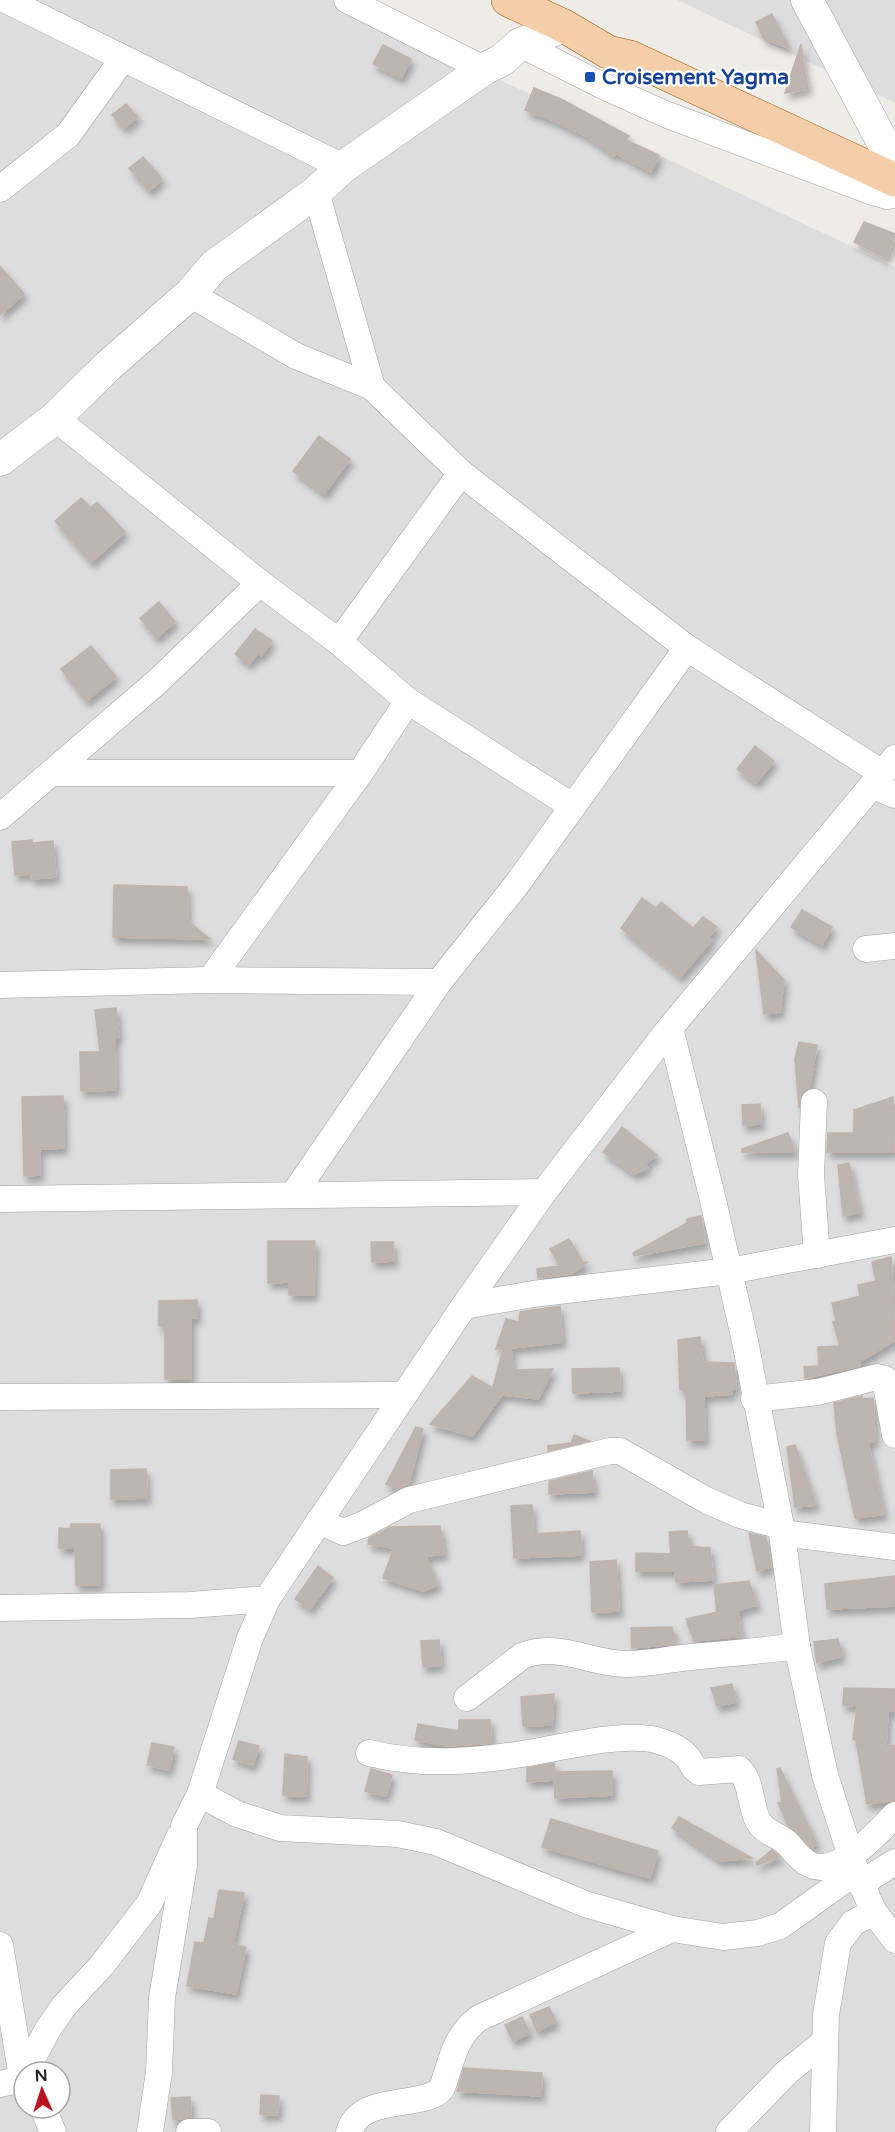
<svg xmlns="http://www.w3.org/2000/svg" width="895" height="2132" viewBox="0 0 895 2132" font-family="'Varela Round',sans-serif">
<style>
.residential{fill:#dedddd;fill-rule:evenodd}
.building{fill:#bcb5b0;stroke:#c0b3ab;stroke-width:1.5;filter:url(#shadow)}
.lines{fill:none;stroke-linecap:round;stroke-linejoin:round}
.minor-casing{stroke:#a1a1a1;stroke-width:27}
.tertiary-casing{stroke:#a1a1a1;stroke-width:33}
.primary-casing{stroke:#8c5b0f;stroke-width:34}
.minor{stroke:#fff;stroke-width:26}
.tertiary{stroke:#fff;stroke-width:32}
.primary{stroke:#f3cea8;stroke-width:33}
.transit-dot{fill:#1a4fb4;stroke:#fff;stroke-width:2}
.labels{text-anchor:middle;stroke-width:4.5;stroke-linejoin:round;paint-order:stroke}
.transit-label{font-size:21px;font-weight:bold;fill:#164399;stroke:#fff;text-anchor:start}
</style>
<defs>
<filter id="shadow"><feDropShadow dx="3.5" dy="6" stdDeviation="3" flood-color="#0004"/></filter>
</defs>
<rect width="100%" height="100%" fill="#efece7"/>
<g class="residential">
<path d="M0,0H331L895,267V2132H0ZM24,2072H60V2108H24Z"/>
<polygon points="677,0 895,0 895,103"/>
</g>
<g class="building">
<polygon points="772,14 789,48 764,39 756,22"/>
<polygon points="801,44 808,89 785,93"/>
<polygon points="383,45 411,59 401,78 373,64"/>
<polygon points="534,88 563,100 629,136 626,140 659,155 651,172 616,153 614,156 588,137 555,121 525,110"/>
<polygon points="126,104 138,117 124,128 112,115"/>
<polygon points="143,157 162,179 149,191 129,168"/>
<polygon points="864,222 895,234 886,258 854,242"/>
<polygon points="0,266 24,294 0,315"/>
<polygon points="319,436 350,459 324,494 293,471"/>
<polygon points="81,498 91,508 97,502 125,532 91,562 55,521"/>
<polygon points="159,602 175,622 156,638 140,618"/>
<polygon points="255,629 272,641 261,656 258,653 249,664 235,654"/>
<polygon points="91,646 116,677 86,701 61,669"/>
<polygon points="755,746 774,761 756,783 737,769"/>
<polygon points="32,840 32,843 53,841 56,877 32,879 31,874 15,875 12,842"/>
<polygon points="114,885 187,887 188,921 210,939 113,937"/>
<polygon points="642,898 656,908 661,902 693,928 703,917 717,927 709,937 712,940 680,977 621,928"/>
<polygon points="802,910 832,927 822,945 791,927"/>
<polygon points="756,950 784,980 780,1012 764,1014"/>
<polygon points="116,1008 119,1037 115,1038 116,1090 81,1091 80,1052 100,1052 95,1010"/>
<polygon points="799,1042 817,1045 809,1088 801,1095 799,1108 795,1059"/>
<polygon points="63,1096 64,1148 40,1149 40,1175 24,1176 22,1097"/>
<polygon points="893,1097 894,1152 827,1152 828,1133 854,1133 854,1110"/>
<polygon points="760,1104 761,1124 743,1125 742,1105"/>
<polygon points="622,1127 657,1155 645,1164 648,1168 634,1174 603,1152"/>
<polygon points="788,1133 795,1152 742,1152 742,1149"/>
<polygon points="849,1163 860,1212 843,1216 838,1165"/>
<polygon points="701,1216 705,1243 634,1256 633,1253 687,1223 687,1219"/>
<polygon points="569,1239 583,1263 588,1262 571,1274 538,1278 537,1269 560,1266 550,1249"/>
<polygon points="268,1241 315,1241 314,1295 289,1295 289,1282 268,1283"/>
<polygon points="371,1242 393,1242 394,1261 372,1262"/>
<polygon points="891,1257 895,1340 859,1362 860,1366 805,1378 804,1367 819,1366 818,1347 840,1346 833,1322 836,1321 832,1303 860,1296 858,1285 876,1281 872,1262"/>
<polygon points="197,1300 197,1318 191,1318 191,1379 165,1379 165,1326 159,1326 159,1301"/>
<polygon points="560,1306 562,1342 511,1348 513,1370 553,1369 538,1399 504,1395 504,1392 472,1436 430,1424 472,1376 493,1388 503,1349 496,1349 506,1319 519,1322 520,1312"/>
<polygon points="700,1337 703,1362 734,1363 736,1389 731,1389 732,1394 704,1396 705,1440 687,1440 686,1390 680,1390 678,1340"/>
<polygon points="619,1368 620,1391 573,1393 572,1369"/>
<polygon points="862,1396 862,1399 873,1398 875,1441 868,1443 884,1514 855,1518 837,1434 834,1403"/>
<polygon points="416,1427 423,1429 409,1483 398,1489 386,1484"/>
<polygon points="574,1435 590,1441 548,1451 548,1446 571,1443"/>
<polygon points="795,1445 816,1505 795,1507 787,1447"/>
<polygon points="146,1469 147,1498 111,1499 111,1470"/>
<polygon points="592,1471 594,1492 549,1494 549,1481"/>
<polygon points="532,1505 533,1534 580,1531 581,1555 514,1558 511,1506"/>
<polygon points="71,1524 100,1524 100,1585 76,1585 75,1548 59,1548 59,1528 70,1529"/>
<polygon points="440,1526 444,1554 426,1556 438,1585 423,1591 383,1578 394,1548 368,1544 369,1538 390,1527"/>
<polygon points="687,1531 689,1546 710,1548 713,1580 676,1582 675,1571 636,1571 636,1553 671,1554 669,1532"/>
<polygon points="749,1533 766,1537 771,1567 757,1571"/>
<polygon points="616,1560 619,1611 592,1612 590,1562"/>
<polygon points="318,1566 333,1578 310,1609 295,1599"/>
<polygon points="895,1576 895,1606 827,1609 825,1584"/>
<polygon points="749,1581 757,1605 738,1610 741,1636 694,1641 686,1619 717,1612 714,1585"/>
<polygon points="672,1627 676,1644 632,1648 631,1628"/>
<polygon points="838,1639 842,1656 817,1663 814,1642"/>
<polygon points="439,1640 441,1665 423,1667 421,1641"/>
<polygon points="732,1684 736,1702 717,1706 711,1688"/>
<polygon points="844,1688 895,1689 895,1711 888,1711 886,1746 895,1745 895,1800 867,1804 856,1740 853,1739 857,1706 843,1705"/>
<polygon points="554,1694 552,1725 523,1726 521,1697"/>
<polygon points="459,1720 490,1720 491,1743 447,1746 415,1740 418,1724 459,1731"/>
<polygon points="239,1741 259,1746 253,1765 233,1759"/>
<polygon points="152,1743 174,1747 169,1770 147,1765"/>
<polygon points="285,1754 307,1757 306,1796 283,1795"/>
<polygon points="554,1763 555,1772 612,1771 612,1795 555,1798 554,1780 527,1782 527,1768"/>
<polygon points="780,1768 817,1844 811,1847 788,1825 778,1803 782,1803 777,1769"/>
<polygon points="371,1769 392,1775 386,1796 365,1791"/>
<polygon points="679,1817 752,1858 720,1861 672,1828"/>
<polygon points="551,1819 658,1851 650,1878 542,1847"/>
<polygon points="772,1850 780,1857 757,1865 756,1863"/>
<polygon points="219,1890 244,1893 233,1944 246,1947 236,1994 187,1986 195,1942 204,1943 209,1918 214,1919"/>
<polygon points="549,2007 556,2022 537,2031 530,2015"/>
<polygon points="522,2017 530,2033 513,2041 505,2025"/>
<polygon points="464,2068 542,2073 541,2096 457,2091"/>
<polygon points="261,2095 279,2096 278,2115 260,2114"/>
<polygon points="190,2097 191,2117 173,2120 171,2098"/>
</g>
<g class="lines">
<defs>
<g id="minor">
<polyline points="6,0 343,167"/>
<polyline points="347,0 484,69"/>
<polyline points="520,44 603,86 665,114 873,192 887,196 895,195"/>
<polyline points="0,189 68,135 122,60"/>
<polyline points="190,294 296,356 372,387"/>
<polyline points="55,418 260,583 339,642 408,701 572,806"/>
<polyline points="339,642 461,473"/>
<polyline points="687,648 882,773"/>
<polyline points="52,773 360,773 210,980"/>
<polyline points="360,773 408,701"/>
<polyline points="872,785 895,795"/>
<polyline points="0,817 158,681 260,583"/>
<polyline points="866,949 895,946"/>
<polyline points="0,985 210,980 439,982"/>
<polyline points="670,1028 712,1196 745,1341 781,1526 797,1646 825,1775 856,1872 874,1912 895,1940"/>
<polyline points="814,1102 811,1175 817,1255"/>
<polyline points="293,1195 439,982 517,884 687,648 461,473 372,387 316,192"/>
<polyline points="0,1199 544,1192"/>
<polyline points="464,1306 533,1294 729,1271 895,1240"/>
<polyline points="0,1397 403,1395"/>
<polyline points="754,1399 818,1392 877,1377 885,1379 895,1435"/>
<polyline points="319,1521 343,1532 362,1525 409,1500 610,1451 620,1451 706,1500 740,1515 781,1526"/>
<polyline points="782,1533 895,1547"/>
<polyline points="0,1608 190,1605 267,1599 464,1306 544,1192 670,1028 895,758"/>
<path d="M467,1698L522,1656C557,1641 591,1664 626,1664C648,1664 669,1659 691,1657C726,1654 761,1651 797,1646"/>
<path d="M369,1753C423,1766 473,1762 528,1753C564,1747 622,1732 656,1740C667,1743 681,1749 688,1758C692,1763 693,1769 699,1772L739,1769C752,1781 750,1805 758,1821C765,1833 777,1834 787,1843C794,1850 801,1861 811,1865C839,1877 878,1832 895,1815"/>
<polyline points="200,1794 237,1814 280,1828 398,1834 436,1842 585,1904 672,1929 723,1937 758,1933 780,1926 856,1872"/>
<polyline points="863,1887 871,1877 895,1862"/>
<polyline points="0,1945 22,2077"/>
<polyline points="25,2072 48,2029 64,2006 102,1965 149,1904 179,1837"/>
<polyline points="0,2084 24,2079"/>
<polyline points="43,2108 53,2132"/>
<polyline points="150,2132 159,2072 162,1998 184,1865 184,1826 200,1794 250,1638 267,1599"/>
<polyline points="189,2132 208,2132"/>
<path d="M349,2132C360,2096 409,2108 437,2093L442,2088C452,2060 454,2037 479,2018L672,1929"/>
<polyline points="729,2132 787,2072 823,2043"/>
<polyline points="823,2132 826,2015 838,1943 853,1923 874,1912"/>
</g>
<g id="tertiary">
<polyline points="807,0 895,165"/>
<polyline points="0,460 55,418 108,366 190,294 214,266 316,192 343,167 484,69 502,60 520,44 564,26"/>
</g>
<polyline id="primary" points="508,0 564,26 608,52 630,57 895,180"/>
</defs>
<use href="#minor" class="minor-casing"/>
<use href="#tertiary" class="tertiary-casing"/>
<use href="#primary" class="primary-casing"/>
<use href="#minor" class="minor"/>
<use href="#tertiary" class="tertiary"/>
<use href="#primary" class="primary"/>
</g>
<rect class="transit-dot" x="584" y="71" width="12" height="12" rx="3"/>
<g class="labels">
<g class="transit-label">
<text x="602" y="84">Croisement Yagma</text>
</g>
</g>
<g transform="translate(42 2090) rotate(357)"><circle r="28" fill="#ffffff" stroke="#a6a6a6" stroke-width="1.5"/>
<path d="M0-4.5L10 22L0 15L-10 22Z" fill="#bb141f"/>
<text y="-9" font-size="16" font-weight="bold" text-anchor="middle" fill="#202020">N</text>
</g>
</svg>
